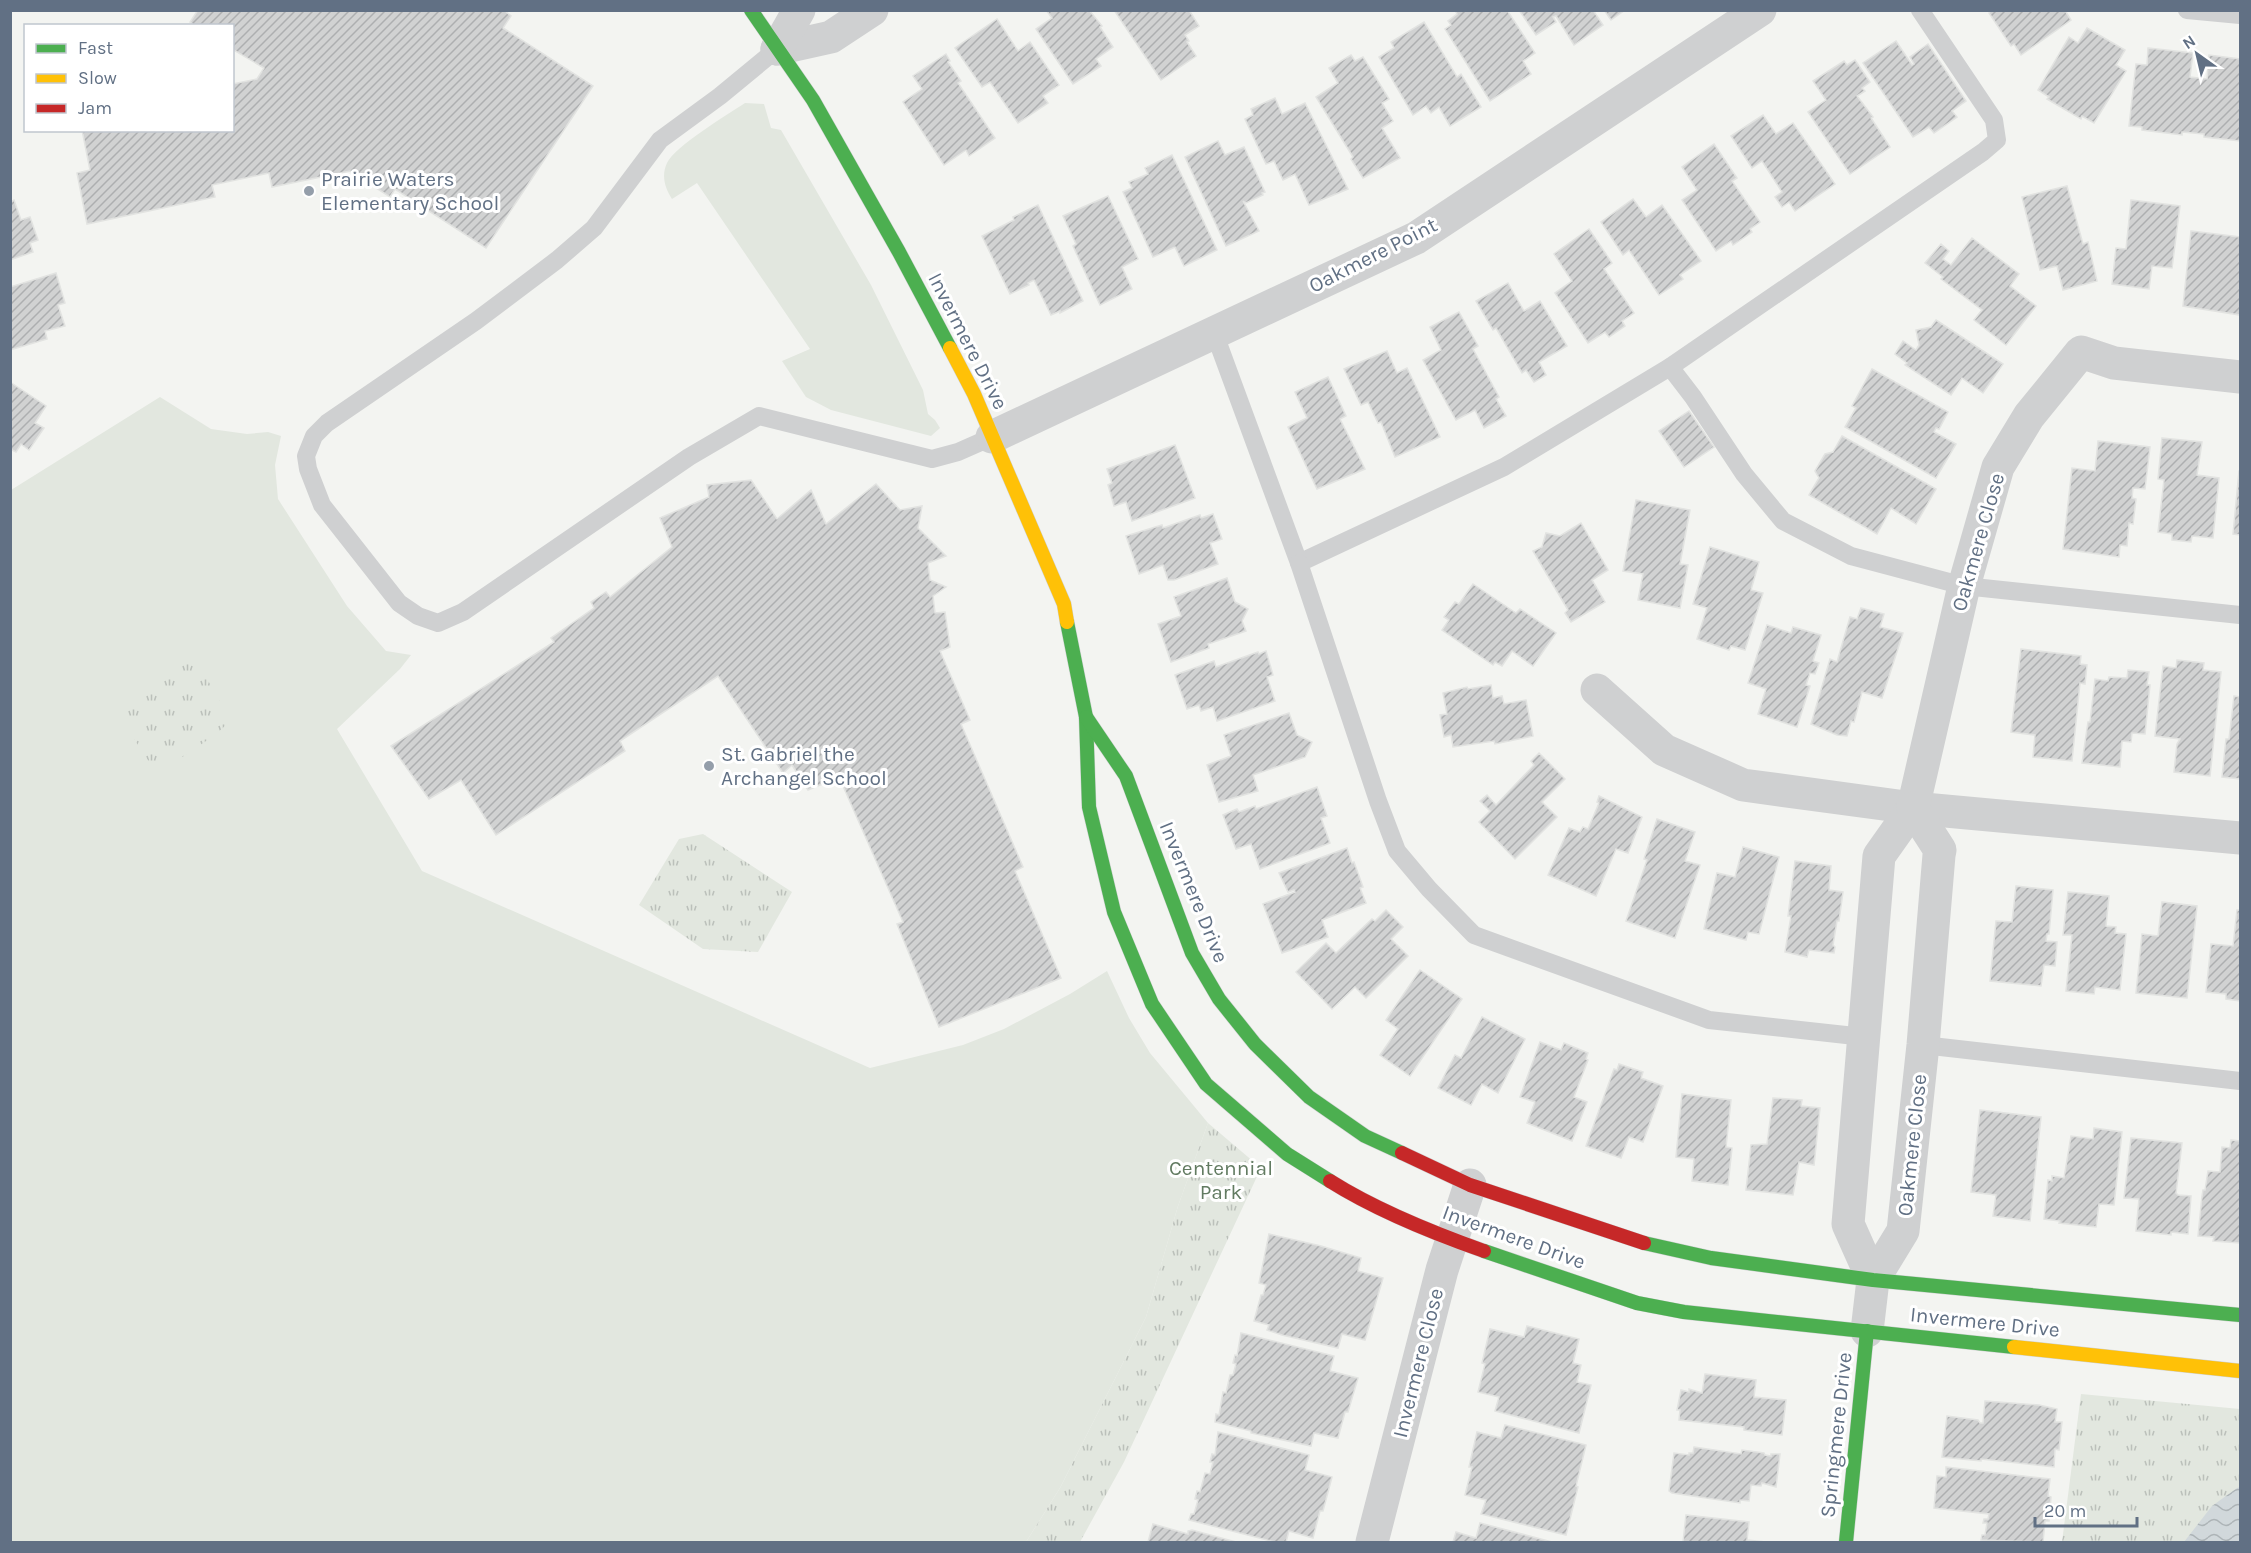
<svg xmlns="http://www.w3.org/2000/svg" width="2251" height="1553" viewBox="0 0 2251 1553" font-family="Karla,sans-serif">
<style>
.green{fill:#e2e7df}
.park{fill:url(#park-tufts)}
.water{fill:url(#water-waves)}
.building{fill:url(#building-hatch);stroke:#e2e3e1;stroke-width:1.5}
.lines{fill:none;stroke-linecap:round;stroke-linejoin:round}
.fast-casing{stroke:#cfd1d2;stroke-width:15}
.slow-casing{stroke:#cfd1d2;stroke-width:15}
.jam-casing{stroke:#cfd1d2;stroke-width:15}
.lane{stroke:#cfd0d1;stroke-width:18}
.street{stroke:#cfd0d1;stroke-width:33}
.fast{stroke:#4caf50;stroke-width:14}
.slow{stroke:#ffc107;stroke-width:14}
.jam{stroke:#c62828;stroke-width:14}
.poi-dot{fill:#949eaa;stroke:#fff;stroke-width:2}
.labels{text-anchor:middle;stroke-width:6;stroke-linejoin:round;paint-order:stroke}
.poi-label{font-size:21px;fill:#617084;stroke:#fff;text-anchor:start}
.street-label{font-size:21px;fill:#617084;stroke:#fff}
.park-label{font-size:21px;fill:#627b61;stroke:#fff}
</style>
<defs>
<pattern id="park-tufts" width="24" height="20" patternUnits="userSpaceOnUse" patternTransform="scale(1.5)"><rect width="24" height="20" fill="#e2e7df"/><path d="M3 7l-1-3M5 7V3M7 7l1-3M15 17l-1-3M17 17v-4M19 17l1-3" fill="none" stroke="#bbc0ba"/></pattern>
<pattern id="water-waves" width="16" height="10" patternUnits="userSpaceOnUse" patternTransform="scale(1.5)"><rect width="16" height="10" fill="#d1d8db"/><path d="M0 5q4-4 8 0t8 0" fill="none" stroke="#adb4b7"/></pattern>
<pattern id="building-hatch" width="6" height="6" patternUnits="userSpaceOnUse" patternTransform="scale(1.5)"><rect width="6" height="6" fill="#d1d2d2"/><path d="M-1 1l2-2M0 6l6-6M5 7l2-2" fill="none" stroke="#adafb0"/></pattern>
</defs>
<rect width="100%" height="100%" fill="#f3f4f1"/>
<g class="green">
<path d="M745,103L764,104L771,128L781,130L871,285L923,390L928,414L935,420L940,428L931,436L831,410L806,397L782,361L810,349L697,183L672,199C665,188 661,176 667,163C675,146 727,115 745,103Z"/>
<polygon points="160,397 211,429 247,434 268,432 281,436 275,465 278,499 347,606 386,651 411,655 400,669 337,729 422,871 870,1068 963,1045 1004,1029 1070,994 1107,971 1129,1018 1150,1053 1208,1123 1178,1206 1146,1317 1060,1488 1026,1542 11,1542 11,490"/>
</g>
<g class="park">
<polygon points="197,661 228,716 227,724 215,735 157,774 121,719 124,704 164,670"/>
<polygon points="703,834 792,892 758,952 703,949 639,905 679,839"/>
<polygon points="1208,1123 1261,1168 1124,1462 1080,1542 1026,1542 1060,1488 1146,1317 1178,1206"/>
<polygon points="2081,1394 2240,1409 2240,1542 2062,1542"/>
</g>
<polygon class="water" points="2240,1487 2240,1542 2184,1542 2212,1506 2237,1488"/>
<g class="building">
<polygon points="198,10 504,10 511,16 503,28 593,86 486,248 395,189 390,197 350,171 272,187 269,173 212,185 215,197 87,224 77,173 90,170 82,130 232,130 232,84 257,79 264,68 232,49 232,26 195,26 190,22"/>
<polygon points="1046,10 1089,10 1102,26 1100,27 1113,47 1096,59 1101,66 1073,84 1036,29 1052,18"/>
<polygon points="1114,10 1189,10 1199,26 1185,35 1189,41 1187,42 1196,56 1161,80"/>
<polygon points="1455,10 1507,10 1535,53 1523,61 1531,74 1490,101 1445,29 1451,25 1448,21 1457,14"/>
<polygon points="1519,10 1593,10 1603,25 1574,45 1556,16 1553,17 1556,22 1536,35"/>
<polygon points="1604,10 1625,10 1611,20"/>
<polygon points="2068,10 2066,12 2071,20 2021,55 2014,44 2011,46 1989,13 1991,10"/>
<polygon points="997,19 1018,51 1030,42 1059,85 1043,96 1048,103 1018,123 990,82 982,87 955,48"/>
<polygon points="1424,22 1457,77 1461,74 1481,107 1450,126 1439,107 1431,113 1426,106 1413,115 1379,57 1394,48 1391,42"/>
<polygon points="2087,28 2125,50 2116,65 2126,71 2094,123 2082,116 2081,119 2047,99 2049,97 2038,90 2069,37 2078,43"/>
<polygon points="1896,41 1912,65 1914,64 1910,57 1928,44 1966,101 1952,111 1957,117 1934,133 1929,127 1913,137 1863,63"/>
<polygon points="2148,48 2193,53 2190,77 2207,79 2209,55 2240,59 2240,141 2204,137 2204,134 2182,132 2182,135 2142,130 2142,127 2129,126 2136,64 2147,65"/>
<polygon points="946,54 950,61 948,62 961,81 958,83 995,138 969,156 966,150 944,165 903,102 922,89 913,76"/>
<polygon points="1351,55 1355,61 1363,57 1389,99 1382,103 1393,121 1382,128 1400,158 1363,178 1351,159 1353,157 1316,97 1338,83 1329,68"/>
<polygon points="1855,60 1870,82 1862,88 1865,91 1857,96 1873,117 1871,118 1890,147 1850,174 1808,112 1826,100 1813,81 1844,61 1847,65"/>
<polygon points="1275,98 1282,114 1305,103 1348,189 1309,205 1295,174 1283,180 1274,161 1266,164 1245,119 1253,115 1251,109"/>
<polygon points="1763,115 1776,134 1793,123 1835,184 1795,211 1789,202 1782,207 1775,197 1782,192 1762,161 1752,168 1731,136"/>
<polygon points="1218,141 1225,155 1244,147 1265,192 1262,193 1263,195 1246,203 1243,201 1259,231 1226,246 1185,157"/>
<polygon points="1714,144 1737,178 1732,181 1760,222 1750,229 1752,232 1733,245 1731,241 1716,251 1682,200 1697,190 1682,167"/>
<polygon points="1172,155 1217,250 1184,266 1175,247 1153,257 1123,192 1132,188 1129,182 1148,174 1145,168"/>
<polygon points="2067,186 2083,244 2088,242 2097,281 2063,290 2057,266 2040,270 2022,197"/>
<polygon points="1108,196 1138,259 1122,267 1132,289 1100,305 1073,246 1076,244 1063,216"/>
<polygon points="1633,199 1646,217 1662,205 1701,261 1680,275 1683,279 1659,295 1629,250 1623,255 1601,222"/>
<polygon points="14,200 21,220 30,217 38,240 30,243 33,252 10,260 10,202"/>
<polygon points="2131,200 2180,206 2172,268 2152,266 2149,289 2112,284 2116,248 2126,249"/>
<polygon points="1038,205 1083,301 1060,313 1060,311 1051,315 1034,280 1028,283 1029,285 1010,294 982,236 1014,220 1013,217"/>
<polygon points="1589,229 1612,263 1604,269 1634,313 1622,321 1625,326 1609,337 1605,332 1588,343 1555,293 1572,281 1554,254"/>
<polygon points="2191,231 2240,237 2240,315 2183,306"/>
<polygon points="1972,238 2019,274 2010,286 2036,306 2006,345 1974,320 1982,310 1941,279 1943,277 1925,263 1941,244 1949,251 1943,259 1951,265"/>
<polygon points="56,273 65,303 58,305 65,326 45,331 47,339 10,350 10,287"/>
<polygon points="1508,283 1524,311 1540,301 1567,346 1539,362 1546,375 1534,382 1526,370 1522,373 1496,328 1493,330 1476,301"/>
<polygon points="1459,312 1478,346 1473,349 1499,397 1496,399 1506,416 1484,428 1475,410 1456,420 1423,360 1441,350 1430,327"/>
<polygon points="1936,320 2003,364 1983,393 1962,378 1951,395 1905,365 1907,363 1895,354 1903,341 1916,350 1919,345 1916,330 1931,327"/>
<polygon points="1387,351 1397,373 1407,368 1440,437 1395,457 1381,422 1378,423 1368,402 1361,405 1344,369"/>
<polygon points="1872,369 1948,412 1939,429 1936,428 1934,432 1956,444 1936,478 1845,427 1856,408 1852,406"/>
<polygon points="1328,377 1346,416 1340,419 1365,469 1317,489 1288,427 1307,418 1295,392"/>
<polygon points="10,382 46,406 35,423 44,428 29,450 21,444 16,452 10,449"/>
<polygon points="1689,411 1714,447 1684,467 1659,431"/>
<polygon points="1842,436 1936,489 1916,524 1891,508 1877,534 1809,495 1819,478 1815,471 1825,454 1833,452"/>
<polygon points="2162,438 2202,442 2197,475 2219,478 2213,538 2192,536 2191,542 2172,540 2172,534 2158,532 2164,480 2158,479"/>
<polygon points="2098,441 2150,447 2145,489 2133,488 2132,498 2136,499 2133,524 2129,523 2127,546 2120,545 2119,557 2063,549 2072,468 2095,471"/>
<polygon points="1175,445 1195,498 1132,521 1126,502 1114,506 1108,485 1112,483 1107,469"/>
<polygon points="2239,471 2240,471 2240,535 2233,534"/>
<polygon points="751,480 777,519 811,490 826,524 876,484 900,510 922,506 918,528 946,556 928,563 930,580 946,587 933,596 935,613 945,612 950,647 940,651 970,720 961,724 1023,867 1015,871 1061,978 939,1027 897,924 903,922 839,777 808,790 792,765 783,773 718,676 620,741 625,751 496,835 461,780 429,799 391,746 554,642 551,638 594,608 591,602 606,592 610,597 672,547 660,518 709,497 707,485"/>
<polygon points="1636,500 1690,510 1680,564 1688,565 1680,608 1638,600 1643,574 1623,571"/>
<polygon points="1213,514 1222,539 1210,543 1218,564 1174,580 1168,580 1163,565 1139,574 1126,536 1162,525 1163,528 1200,515 1201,518"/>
<polygon points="1581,523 1608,570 1592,580 1605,602 1571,622 1565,613 1568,610 1533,551 1542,547 1546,533 1560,536"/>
<polygon points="1710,547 1759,562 1751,590 1763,593 1745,650 1731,646 1729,650 1697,639 1707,608 1693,604"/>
<polygon points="1227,578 1235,602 1248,609 1242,621 1246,631 1208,644 1209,648 1171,662 1158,624 1181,616 1174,597"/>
<polygon points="1473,584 1516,613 1520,609 1556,633 1533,666 1512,651 1502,666 1495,662 1493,665 1442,630 1449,620 1444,617 1455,602 1459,604"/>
<polygon points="1861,608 1884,614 1880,627 1903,633 1882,698 1862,692 1854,722 1851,721 1847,736 1837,735 1811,724 1830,659 1837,662 1850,617 1857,619"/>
<polygon points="1767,625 1791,633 1793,627 1821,635 1813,661 1819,663 1815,674 1810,673 1806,685 1810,686 1797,727 1758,714 1766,689 1748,683"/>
<polygon points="2021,649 2081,656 2080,664 2087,665 2085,684 2080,683 2072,761 2033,757 2035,735 2011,732"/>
<polygon points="1266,651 1273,675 1267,677 1275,701 1217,721 1213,707 1201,711 1199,705 1187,709 1175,675 1214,661 1216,667 1258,652 1259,654"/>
<polygon points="2177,660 2204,663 2203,670 2221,672 2210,776 2174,772 2177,744 2180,739 2155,736 2163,666 2176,668"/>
<polygon points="2128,670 2149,672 2147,685 2150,685 2145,734 2132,733 2131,742 2122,741 2120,767 2082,763 2088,722 2090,722 2095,679 2108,681 2109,677 2127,678"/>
<polygon points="1491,685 1493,698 1502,696 1504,704 1526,700 1533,736 1495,744 1494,741 1453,747 1451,735 1444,737 1440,715 1447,714 1443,693 1467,687 1468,689"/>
<polygon points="2234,696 2240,697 2240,779 2222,777 2226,739 2229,739"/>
<polygon points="1289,713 1297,735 1312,742 1305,757 1253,775 1258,791 1219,802 1207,765 1231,756 1224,735"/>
<polygon points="1539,753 1565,779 1542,802 1557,817 1515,859 1479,822 1490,811 1480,801 1487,795 1496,805 1534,765 1531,761"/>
<polygon points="1317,787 1327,816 1321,818 1330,843 1260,869 1251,844 1236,849 1223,815 1237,809 1239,812 1255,806 1256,809"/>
<polygon points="1599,796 1642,817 1628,853 1616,849 1596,896 1548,875 1569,828 1580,832 1583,827 1588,829 1599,803 1597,802"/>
<polygon points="1657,819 1695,832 1685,861 1700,865 1675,938 1626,921 1647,860 1644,859"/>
<polygon points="1743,847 1779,857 1759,934 1748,932 1746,940 1704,929 1717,873 1735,877"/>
<polygon points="1347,848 1352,863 1354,862 1363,887 1360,888 1366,903 1322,920 1328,937 1282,953 1263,904 1295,892 1294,890 1288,892 1279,873"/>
<polygon points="1795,861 1831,866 1829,890 1843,892 1839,921 1837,921 1833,945 1835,947 1834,953 1809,950 1807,957 1785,952 1791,916 1788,916"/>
<polygon points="2016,886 2053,890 2049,934 2047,934 2046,941 2057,942 2055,966 2044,965 2041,986 1990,981 1996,921 2012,922"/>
<polygon points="2068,892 2109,896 2106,926 2116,927 2115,933 2126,934 2120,990 2095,987 2094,994 2066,991 2072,935 2063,935"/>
<polygon points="2162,902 2197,906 2187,998 2136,993 2142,934 2158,936"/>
<polygon points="1386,910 1403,927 1391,939 1408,956 1366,998 1355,987 1332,1009 1296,972 1326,943 1336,953 1372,919 1375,921"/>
<polygon points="2237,910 2240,910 2240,1001 2226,999 2226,994 2206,992 2211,944 2233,946"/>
<polygon points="1420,970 1462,999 1410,1076 1380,1055 1398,1029 1386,1020"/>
<polygon points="1482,1017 1525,1039 1498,1093 1482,1084 1471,1105 1438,1088 1455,1055 1461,1058"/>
<polygon points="1540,1042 1561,1050 1564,1043 1588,1053 1586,1059 1588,1060 1574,1097 1587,1102 1572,1141 1527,1123 1535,1102 1520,1097"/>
<polygon points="1619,1064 1643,1072 1641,1078 1663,1086 1643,1142 1629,1137 1621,1158 1586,1146 1614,1069 1617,1070"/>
<polygon points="1682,1094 1731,1100 1726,1147 1732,1148 1728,1185 1692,1181 1694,1159 1676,1157"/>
<polygon points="1773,1098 1802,1100 1801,1106 1820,1108 1814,1165 1799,1162 1793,1195 1746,1190 1751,1145 1767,1144"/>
<polygon points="1980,1110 2041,1117 2030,1221 1993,1216 1996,1195 1971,1192"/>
<polygon points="2094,1128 2122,1132 2114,1205 2099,1204 2096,1227 2059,1223 2060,1221 2044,1219 2048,1180 2052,1181 2052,1176 2064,1178 2071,1136 2093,1139"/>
<polygon points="2131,1138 2182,1143 2176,1193 2178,1195 2191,1196 2188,1234 2171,1232 2171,1235 2136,1231 2139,1199 2124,1198"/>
<polygon points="2231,1140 2240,1141 2240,1243 2213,1241 2214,1237 2198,1236 2202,1196 2203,1190 2205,1190 2208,1171 2220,1172 2222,1147 2230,1148"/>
<polygon points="1269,1234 1321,1246 1361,1258 1358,1271 1383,1278 1365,1340 1342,1334 1338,1348 1282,1335 1267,1330 1269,1325 1254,1321 1261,1295 1263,1295 1266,1285 1259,1283"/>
<polygon points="1527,1326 1579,1339 1573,1363 1581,1365 1577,1382 1591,1385 1579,1433 1495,1411 1499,1397 1478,1392 1485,1364 1482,1363 1490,1329 1524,1337"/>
<polygon points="1241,1333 1334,1356 1330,1371 1358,1378 1348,1412 1345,1412 1338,1438 1314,1433 1311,1446 1251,1433 1251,1431 1215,1422 1216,1414 1219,1415 1223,1392 1226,1393 1230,1375 1233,1375 1236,1364 1233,1363 1235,1355 1237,1356"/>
<polygon points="1705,1374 1756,1380 1754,1397 1786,1400 1782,1435 1744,1430 1744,1427 1679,1420 1680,1410 1677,1410 1681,1390 1689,1392 1689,1389 1702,1393"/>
<polygon points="1985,1401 2039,1405 2057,1409 2055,1422 2062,1422 2059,1450 2055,1449 2054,1467 1981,1459 1981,1461 1942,1457 1947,1416 1978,1420 1980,1423 1983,1423"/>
<polygon points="1505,1425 1586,1445 1576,1486 1578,1487 1566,1535 1481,1514 1486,1500 1465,1495 1472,1467 1469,1467 1477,1432 1501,1438"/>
<polygon points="1218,1432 1309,1455 1305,1470 1332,1477 1323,1511 1320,1511 1313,1538 1289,1531 1286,1542 1275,1542 1189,1520 1191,1514 1194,1514 1198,1500 1195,1499 1197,1491 1200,1492 1205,1473 1210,1474 1213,1462 1210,1462 1212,1454 1215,1455"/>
<polygon points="1694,1447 1741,1454 1742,1450 1764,1453 1765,1455 1771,1456 1771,1454 1780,1454 1776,1487 1762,1483 1761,1486 1751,1485 1749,1501 1740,1500 1740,1503 1672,1493 1669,1491 1674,1453 1689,1455 1689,1453 1693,1453"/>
<polygon points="1946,1467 2050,1479 2048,1496 2051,1497 2049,1521 2045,1521 2043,1542 1981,1540 1982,1535 1985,1535 1987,1523 1983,1523 1984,1519 1988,1519 1989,1514 1934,1508 1937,1476 1946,1477"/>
<polygon points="1686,1515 1749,1522 1747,1540 1766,1542 1683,1542"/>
<polygon points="1480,1523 1552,1542 1453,1542 1456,1532 1476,1538"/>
<polygon points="1153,1524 1188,1534 1188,1531 1192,1530 1236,1542 1148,1542"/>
</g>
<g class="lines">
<defs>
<g id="fast">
<polyline points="751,10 813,100 899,252 950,348"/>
<polyline points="1067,622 1086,717 1089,807 1114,912 1152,1004 1206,1084 1287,1154 1330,1181"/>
<polyline points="1086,717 1126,776 1192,953 1219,999 1255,1044 1309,1097 1365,1136 1402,1153"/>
<polyline points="1644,1243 1711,1258 1873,1280 2240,1315"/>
<polyline points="1484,1251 1637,1303 1684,1312 2014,1347"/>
<polyline points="1846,1542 1867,1331"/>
</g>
<g id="slow">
<polyline points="950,348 974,394 1064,604 1067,622"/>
<polyline points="2014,1347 2240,1371"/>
</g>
<g id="jam">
<polyline points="1402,1153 1470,1185 1644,1243"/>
<path d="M1330,1181C1376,1210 1433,1233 1484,1251"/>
</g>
</defs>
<use href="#fast" class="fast-casing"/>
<use href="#slow" class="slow-casing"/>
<use href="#jam" class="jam-casing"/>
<g class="lane">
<polyline points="2187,10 2240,15"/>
<polyline points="777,49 720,96 660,140 594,228 557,260 476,321 327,423 314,436 306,456 308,469 322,505 399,603 418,616 438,623 463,612 689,457 759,416 932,459 958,452 992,437"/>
<polyline points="1214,332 1299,563 1504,467 1670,367 1983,152 1997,140 1994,120 1920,10"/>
<polyline points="1670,367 1693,397 1744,474 1783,521 1851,556 1964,586 2240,615"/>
<polyline points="1299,563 1378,801 1397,851 1429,889 1474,935 1709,1020 1864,1037"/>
<polyline points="1923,1045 2240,1081"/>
</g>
<g class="street">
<polyline points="777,49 831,37 872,10"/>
<polyline points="777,49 799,10"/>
<polyline points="992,437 1416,238 1760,10"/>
<polyline points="1597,690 1664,750 1743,785 1913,808 2240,838"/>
<polyline points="1873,1280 1848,1224 1879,856 1913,808 1964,586 1998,467 2029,416 2081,352 2114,363 2240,377"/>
<polyline points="1867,1331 1873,1280 1903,1231 1923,1045 1939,855 1940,850 1913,808"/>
<polyline points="1372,1542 1442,1270 1470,1185"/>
</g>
<use href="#fast" class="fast"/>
<use href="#slow" class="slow"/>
<use href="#jam" class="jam"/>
</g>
<g class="poi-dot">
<circle cx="309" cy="191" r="6"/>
<circle cx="709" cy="766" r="6"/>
</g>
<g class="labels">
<g class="poi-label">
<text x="321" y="186">Prairie Waters<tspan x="321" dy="24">Elementary School</tspan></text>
<text x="721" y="761">St. Gabriel the<tspan x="721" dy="24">Archangel School</tspan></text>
</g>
<g class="street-label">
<text transform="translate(1373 255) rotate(-27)" y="7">Oakmere Point</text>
<text transform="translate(968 341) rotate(63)" y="7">Invermere Drive</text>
<text transform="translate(1978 542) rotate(-74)" y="7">Oakmere Close</text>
<text transform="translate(1194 892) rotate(68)" y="7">Invermere Drive</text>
<text transform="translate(1912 1145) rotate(-84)" y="7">Oakmere Close</text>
<text transform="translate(1514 1237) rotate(20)" y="7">Invermere Drive</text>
<text transform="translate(1985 1322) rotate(6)" y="7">Invermere Drive</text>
<text transform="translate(1418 1363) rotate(-76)" y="7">Invermere Close</text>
<text transform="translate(1836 1435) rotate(-84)" y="7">Springmere Drive</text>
</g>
<g class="park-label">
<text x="1221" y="1175">Centennial<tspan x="1221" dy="24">Park</tspan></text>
</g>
</g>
<rect width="2251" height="1553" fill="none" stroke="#617084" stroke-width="24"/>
<rect x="24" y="24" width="210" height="108" fill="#ffffff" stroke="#c0c6ce" stroke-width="1.5"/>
<rect x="36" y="44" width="30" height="9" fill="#4caf50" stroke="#c0c6ce" stroke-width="1.5"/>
<text x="78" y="54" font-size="18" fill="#617084">Fast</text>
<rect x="36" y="74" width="30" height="9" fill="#ffc107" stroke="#c0c6ce" stroke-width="1.5"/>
<text x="78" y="84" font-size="18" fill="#617084">Slow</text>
<rect x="36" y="104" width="30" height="9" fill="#c62828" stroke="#c0c6ce" stroke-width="1.5"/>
<text x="78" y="114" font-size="18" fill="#617084">Jam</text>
<g transform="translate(2197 54) rotate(326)" stroke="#ffffff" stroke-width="4.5" paint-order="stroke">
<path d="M0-4.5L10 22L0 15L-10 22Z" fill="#617084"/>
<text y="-9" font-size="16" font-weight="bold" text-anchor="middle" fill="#617084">N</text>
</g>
<path d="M2035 1517v9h102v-9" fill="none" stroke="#617084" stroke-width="3"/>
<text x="2044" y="1517" font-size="18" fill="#617084" stroke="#ffffff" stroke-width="4.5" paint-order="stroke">20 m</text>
</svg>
